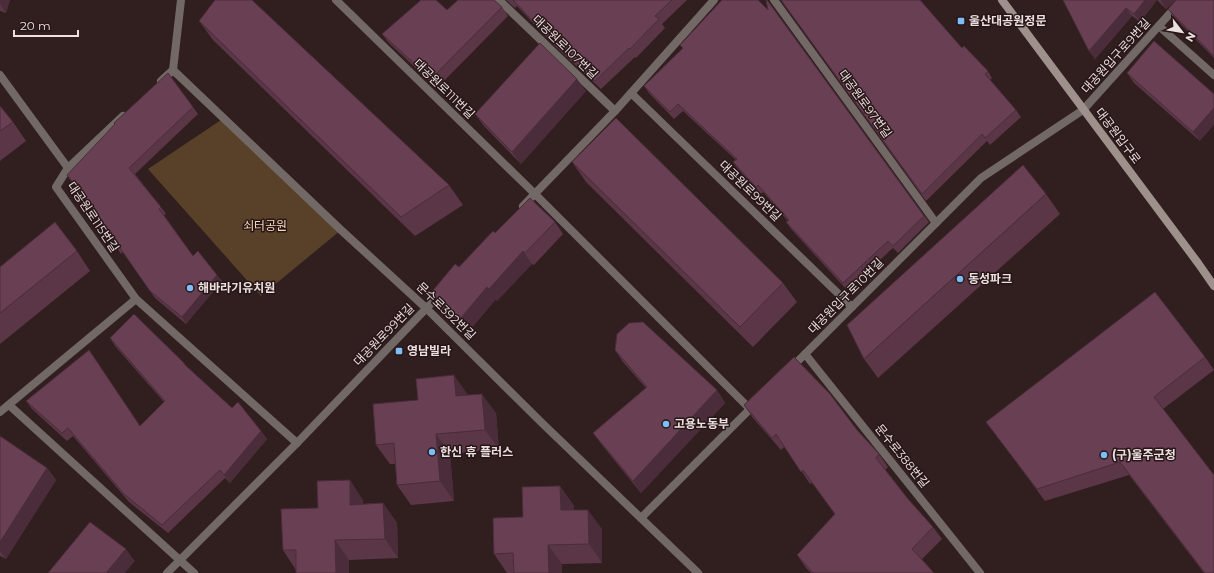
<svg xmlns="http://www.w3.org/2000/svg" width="1214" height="573" viewBox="0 0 1214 573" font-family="Montserrat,'Noto Sans KR',sans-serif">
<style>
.green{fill:#584128}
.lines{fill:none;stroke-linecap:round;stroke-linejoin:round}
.lane{stroke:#726966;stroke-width:8}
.street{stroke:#726966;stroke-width:8}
.secondary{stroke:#9e908b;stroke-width:8}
.wall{fill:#5a3647}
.shaded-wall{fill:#4a2c3a}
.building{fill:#693f53;stroke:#4a2c3a}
.poi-dot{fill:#7dbef9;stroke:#271617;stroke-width:1.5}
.labels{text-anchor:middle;stroke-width:3;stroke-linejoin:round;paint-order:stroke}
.poi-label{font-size:12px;font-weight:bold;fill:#ecdfdf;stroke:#271617;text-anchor:start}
.street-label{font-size:12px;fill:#ecdfdf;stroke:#271617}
.park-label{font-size:12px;fill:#f9d8b7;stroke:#271617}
</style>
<rect width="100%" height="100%" fill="#311f20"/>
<polygon class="green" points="224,118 341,230 261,296 148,169"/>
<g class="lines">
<polyline class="lane" points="1083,110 1182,0"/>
<g class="street">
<polyline points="336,0 535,194 750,409"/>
<polyline points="499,0 615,111"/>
<polyline points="774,0 936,223"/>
<polyline points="1160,27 1214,75"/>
<polyline points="173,70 341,230 426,308 542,423 698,573"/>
<polyline points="0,75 68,168"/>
<polyline points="161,81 173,70 181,0"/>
<polyline points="631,93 852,307"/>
<polyline points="123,116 68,168 56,187 136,299 297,443"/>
<polyline points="523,206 615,111 714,0"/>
<polyline points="805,354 980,573"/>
<polyline points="791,368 981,178 1083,110"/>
<polyline points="9,405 194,573"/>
<polyline points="0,412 136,299"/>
<polyline points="641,518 755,404"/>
<polyline points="167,573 297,443 441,293"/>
</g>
<polyline class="secondary" points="1002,0 1198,263 1214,286"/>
</g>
<g class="wall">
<polygon points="0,0 10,0 6,13 0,11"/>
<polygon points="506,0 687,0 662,24 665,28 636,58 635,57 601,89 556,47 517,6 515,8"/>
<polygon points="767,0 929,222 898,253 893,248 847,290 791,229 786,222 788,221 763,192 761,194 738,169 733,162 736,160 683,111 674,119 649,93 644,86 683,48 680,45 768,10"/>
<polygon points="781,0 962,48 988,71 992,78 990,80 1016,110 1021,117 990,145 987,141 926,201"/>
<polygon points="1063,0 1175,0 1166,9 1157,0 1140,22 1132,16 1095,59 1089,51"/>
<polygon points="1214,0 1214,58 1174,17 1168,9"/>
<polygon points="502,7 508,16 437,88 388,42 382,34 447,10"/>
<polygon points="199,21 449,185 463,205 415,236 213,40"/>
<polygon points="1127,73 1214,94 1200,141 1134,83"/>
<polygon points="586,91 521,164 484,126 475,114"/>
<polygon points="0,106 13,122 26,141 0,161"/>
<polygon points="193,107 198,114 135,174 161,207 166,214 164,215 193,256 222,281 186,324 155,298 123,252 121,254 86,201 67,175"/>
<polygon points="572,162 783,283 797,302 753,347 586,182"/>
<polygon points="1046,194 1060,214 878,378 864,359"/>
<polygon points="555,222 563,234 534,265 532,264 497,301 496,299 469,331 439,306 430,294 495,233"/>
<polygon points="77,251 90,271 0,344 0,267"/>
<polygon points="110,338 184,363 188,368 232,408 261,431 267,439 230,483 225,478 168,533 129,502 73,436 67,441 32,409 26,401 140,426 164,402 115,346"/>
<polygon points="615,350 717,390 725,403 641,493 602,445 593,433 646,388 623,362"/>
<polygon points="1205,357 1214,370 1163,409 1214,573 1204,573 1129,475 1045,501 995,434 986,422"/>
<polygon points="468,395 496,413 499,449 450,454 454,501 411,505 397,485 395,464 390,464 376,445"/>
<polygon points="744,405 857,430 879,454 888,467 885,470 908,499 933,527 942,539 922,559 934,573 811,573 806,568 797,555 835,514 812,483 810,484 785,446 781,450 753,418"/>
<polygon points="0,436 47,468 56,480 6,559 0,556"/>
<polygon points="560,486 574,506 574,510 602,529 602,563 562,564 562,573 507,573 494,554 523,517"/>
<polygon points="363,500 363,504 383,503 397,523 398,558 349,560 349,573 296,573 296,570 283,550 318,508"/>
</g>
<g class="shaded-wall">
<polygon points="0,0 10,0 6,13 0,4"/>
<polygon points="1145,0 1157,0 1140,22 1134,14"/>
<polygon points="1162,0 1175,0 1166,9 1161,1"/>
<polygon points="1126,8 1132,16 1095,59 1089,51"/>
<polygon points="577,79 586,91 521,164 512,152"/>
<polygon points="1214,108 1214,125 1200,141 1193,132"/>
<polygon points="523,251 532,264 497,301 489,289"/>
<polygon points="217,275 222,281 186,324 182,317"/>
<polygon points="487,287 496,299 469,331 460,319"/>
<polygon points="454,375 468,395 456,396"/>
<polygon points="717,390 725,403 641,493 633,481"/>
<polygon points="482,394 496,413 499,449 485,430"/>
<polygon points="261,431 267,439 230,483 224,475"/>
<polygon points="436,434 450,454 454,501 440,481"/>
<polygon points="47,468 56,480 6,559 0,551 0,542"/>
<polygon points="350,480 363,500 364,524 350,505"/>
<polygon points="560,486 574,506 574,530 561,510"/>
<polygon points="383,503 397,523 398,558 385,539"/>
<polygon points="588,510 602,529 602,563 589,544"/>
<polygon points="335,540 349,560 349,573 336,573"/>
<polygon points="548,545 562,564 562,573 549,573"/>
<polygon points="126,549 135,561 125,573 106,573"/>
</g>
<g class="building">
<polygon points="215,0 252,0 449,185 401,217 199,21"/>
<polygon points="421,0 436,0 447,10 458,0 494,0 502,7 431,79 382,34"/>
<polygon points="513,0 672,0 655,16 659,19 630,49 629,48 595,81 550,39"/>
<polygon points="722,0 758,0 768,10 766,0 767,0 924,216 893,246 888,241 843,283 786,222 789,220 758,185 756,187 733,162 737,159 678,104 670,112 644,86 683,48 680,45"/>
<polygon points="781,0 920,0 962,48 964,46 988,71 985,74 1016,110 985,138 982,134 922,194"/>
<polygon points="1063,0 1145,0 1134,14 1126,8 1089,51"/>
<polygon points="1176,0 1214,0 1214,56 1168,9"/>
<polygon points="1154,41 1214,94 1214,108 1193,132 1127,73"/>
<polygon points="540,43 577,79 512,152 475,114"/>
<polygon points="168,73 193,107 129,168 161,207 159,209 193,256 198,251 217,275 182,317 150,291 118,245 116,247 84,197 67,175 115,124 114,123"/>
<polygon points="0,106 13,122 0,131"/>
<polygon points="616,118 783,283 740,327 572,162"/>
<polygon points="1023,165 1046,194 864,359 847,325"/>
<polygon points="530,198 555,222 525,253 523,251 489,289 487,287 460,319 430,294 455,264 459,267 493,231 495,233"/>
<polygon points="55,222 77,251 0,313 0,267"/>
<polygon points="1155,292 1205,357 1154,397 1214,475 1214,573 1205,573 1120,462 1037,489 986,422"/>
<polygon points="134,314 184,363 184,364 232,408 238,402 261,431 224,475 220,470 162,525 124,494 68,428 62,433 26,401 89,350 140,426 165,401 110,338"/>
<polygon points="643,322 717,390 633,481 593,433 647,387 615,350 617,334 629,323"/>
<polygon points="794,357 830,394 857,430 879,454 876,458 908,499 933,527 912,549 934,573 813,573 797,555 835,514 803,470 801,472 776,434 772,438 744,405"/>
<polygon points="454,375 456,396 482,394 485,430 436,434 440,481 397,485 394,443 376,445 373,404 418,400 416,379"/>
<polygon points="0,436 47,468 0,542"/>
<polygon points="350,480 350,505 383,503 385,539 335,540 336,573 296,573 296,550 283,550 281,509 318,508 317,481"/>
<polygon points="560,486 561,510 588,510 589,544 548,545 549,573 514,573 513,553 494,554 493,518 523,517 522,487"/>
<polygon points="90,522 126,549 106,573 48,573"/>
</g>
<g class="poi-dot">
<rect x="957" y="17" width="8" height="8" rx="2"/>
<circle cx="960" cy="279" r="4"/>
<circle cx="190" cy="288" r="4"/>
<rect x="395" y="347" width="8" height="8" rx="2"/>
<circle cx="666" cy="424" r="4"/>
<circle cx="432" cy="452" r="4"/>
<circle cx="1104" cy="455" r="4"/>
</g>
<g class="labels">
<g class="poi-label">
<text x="969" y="25">울산대공원정문</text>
<text x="968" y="283">동성파크</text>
<text x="198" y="292">해바라기유치원</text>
<text x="407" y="355">영남빌라</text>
<text x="674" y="428">고용노동부</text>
<text x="440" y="456">한신 휴 플러스</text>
<text x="1112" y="459">(구)울주군청</text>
</g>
<g class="street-label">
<text transform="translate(565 47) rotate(44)" y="4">대공원로107번길</text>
<text transform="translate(1116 56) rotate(-48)" y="4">대공원입구로9번길</text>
<text transform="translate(444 89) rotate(44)" y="4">대공원로111번길</text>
<text transform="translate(865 104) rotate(54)" y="4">대공원로97번길</text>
<text transform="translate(1118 136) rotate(53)" y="4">대공원입구로</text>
<text transform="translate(750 191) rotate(44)" y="4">대공원로99번길</text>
<text transform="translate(93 217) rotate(56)" y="4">대공원로115번길</text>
<text transform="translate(846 296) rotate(-45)" y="4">대공원입구로10번길</text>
<text transform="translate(446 311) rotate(44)" y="4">문수로392번길</text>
<text transform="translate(384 335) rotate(-46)" y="4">대공원로99번길</text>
<text transform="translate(902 456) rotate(51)" y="4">문수로388번길</text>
</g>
<g class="park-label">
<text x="265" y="230">쇠터공원</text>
</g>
</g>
<g transform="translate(1182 32) rotate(121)" stroke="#271617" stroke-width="3" paint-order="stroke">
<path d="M0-3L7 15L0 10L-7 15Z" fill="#ecdfdf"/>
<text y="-6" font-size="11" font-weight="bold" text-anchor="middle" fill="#ecdfdf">N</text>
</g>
<path d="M14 30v6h64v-6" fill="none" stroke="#ecdfdf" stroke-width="2"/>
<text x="20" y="30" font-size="12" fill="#ecdfdf" stroke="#271617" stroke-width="3" paint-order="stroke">20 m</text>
</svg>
